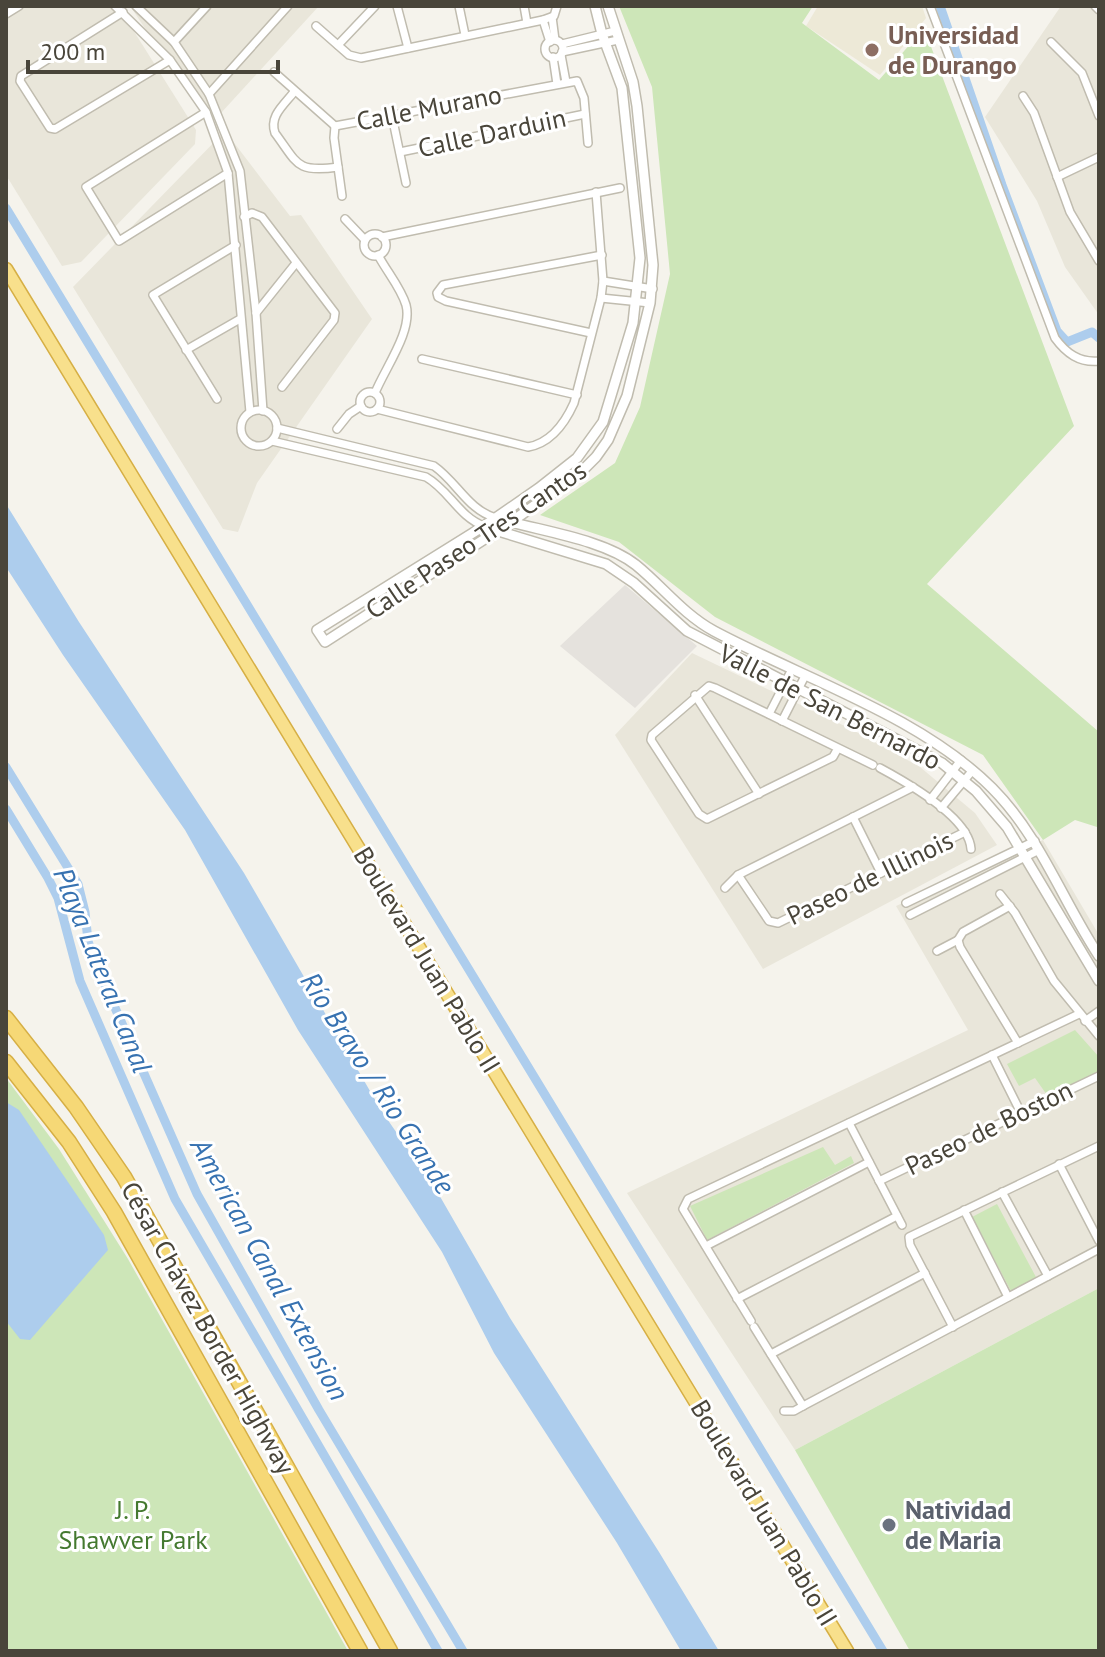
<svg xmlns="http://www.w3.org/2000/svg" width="1105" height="1657" viewBox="0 0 1105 1657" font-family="'PT Sans',sans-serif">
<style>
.residential{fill:#e9e6da}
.industrial{fill:#e5e2dd}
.education{fill:#ede9d7}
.green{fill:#cde6b8}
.water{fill:#adcded}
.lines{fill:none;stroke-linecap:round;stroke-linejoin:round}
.canal{stroke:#adcded;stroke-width:9}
.minor-casing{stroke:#c0bcaf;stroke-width:10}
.tertiary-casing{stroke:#c0bcaf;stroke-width:12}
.trunk-casing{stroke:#d6af45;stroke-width:15}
.motorway-casing{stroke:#d6af45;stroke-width:17}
.minor{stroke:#fff;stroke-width:7}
.tertiary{stroke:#fff;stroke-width:9}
.trunk{stroke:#f8e08c;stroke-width:12}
.motorway{stroke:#f6d876;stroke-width:14}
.education-dot{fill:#8d6e63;stroke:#fff;stroke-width:3}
.worship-dot{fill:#6b7280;stroke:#fff;stroke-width:3}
.labels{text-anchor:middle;stroke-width:6;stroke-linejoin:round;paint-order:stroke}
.education-label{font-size:26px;font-weight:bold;fill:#785e54;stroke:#fff;text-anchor:start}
.street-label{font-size:26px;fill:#49453a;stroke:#fff}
.park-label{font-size:26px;fill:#44792f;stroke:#fff}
.worship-label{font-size:26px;font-weight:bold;fill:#5b616d;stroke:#fff;text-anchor:start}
.water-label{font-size:28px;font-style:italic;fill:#3772b1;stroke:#fff}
</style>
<rect width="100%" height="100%" fill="#f5f3ec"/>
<g class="residential">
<polygon points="6,6 118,6 196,130 195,144 81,262 62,266 6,175"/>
<polygon points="130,6 319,6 210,125"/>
<polygon points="1061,6 1099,6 1099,315 1065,267 1037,201 985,117"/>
<polygon points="225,131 290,216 301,215 372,319 257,483 238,532 223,529 73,287"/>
<polygon points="692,653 851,729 920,767 975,813 997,845 763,969 615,735"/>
<polygon points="1043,840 1099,935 1099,1288 795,1450 627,1193 968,1030 896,906"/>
</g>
<polygon class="industrial" points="625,585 697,646 635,708 560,646"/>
<polygon class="education" points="818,6 922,6 926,18 880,75 806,26"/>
<g class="green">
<polygon points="619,6 813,6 802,23 879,80 924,28 1074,426 927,584 1099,732 1099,824 1097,827 1075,820 1043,840 983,755 715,617 619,542 540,515 615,463 640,407 670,274 652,87"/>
<polygon points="1075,1030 1099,1057 1099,1072 1047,1095 1035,1078 1019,1086 1007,1064"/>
<polygon points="6,1078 59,1149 128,1259 348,1651 6,1651"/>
<polygon points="823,1147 835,1165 851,1156 854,1163 707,1240 690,1206"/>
<polygon points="997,1204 1037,1279 1012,1293 972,1217"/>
<polygon points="1099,1288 1099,1651 910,1651 795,1450"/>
</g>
<g class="water">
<polygon points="6,504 79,622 244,873 381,1110 438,1193 510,1318 659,1552 719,1651 681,1651 617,1543 494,1353 442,1252 298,1030 185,830 63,655 6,567"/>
<polygon points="6,1102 19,1110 104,1235 108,1250 30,1340 20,1339 6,1321"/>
</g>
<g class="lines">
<g class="canal">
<polyline points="940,6 1002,185 1057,331 1067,342 1092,332 1099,338"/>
<polyline points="6,208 883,1651"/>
<polyline points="6,767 78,884 85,912 88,941 94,960 197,1194 319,1410 463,1651"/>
<polyline points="6,809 48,878 58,898 80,981 175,1199 438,1651"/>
</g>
<defs>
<g id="minor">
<polyline points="115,6 170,60 206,112 228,173 250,412"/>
<polyline points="136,6 174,42 209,94 240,171 256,313 263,411"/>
<polyline points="397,6 408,48"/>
<polyline points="459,6 465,35"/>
<polyline points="524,6 527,23"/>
<path d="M930,6L1055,338C1066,353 1079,363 1099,361"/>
<polyline points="1095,6 1099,10"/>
<polyline points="123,12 21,76 20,81 50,128 55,129 170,60"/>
<polyline points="6,14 19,6"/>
<polyline points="552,17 555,40"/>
<polyline points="543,20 550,42"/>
<polyline points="316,26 349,55 361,58 543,20 554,16 557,6"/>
<circle cx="554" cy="49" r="9"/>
<polyline points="174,42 207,6"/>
<polyline points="1051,42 1082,73 1099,116"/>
<polyline points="562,44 615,31"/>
<polyline points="338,45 375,6"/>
<polyline points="562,52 618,40"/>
<polyline points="561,55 566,82"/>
<polyline points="553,57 557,84"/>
<polyline points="274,72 335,126 577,81 584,98 588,143"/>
<path d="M294,92C284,105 269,116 275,133C298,164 296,173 338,167"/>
<polyline points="209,94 288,6"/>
<polyline points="1023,96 1034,113 1070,212 1099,261"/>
<polyline points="206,112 86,187 119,241 228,173"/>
<polyline points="392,116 406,183"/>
<polyline points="335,126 334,138 342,196"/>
<polyline points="400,152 585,114"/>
<polyline points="1057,177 1099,157"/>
<polyline points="244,217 252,213 262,217 335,313 334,320 282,387"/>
<polyline points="345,219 365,240"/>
<circle cx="375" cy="245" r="11"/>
<polyline points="382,237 620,188"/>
<polyline points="603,281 653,289"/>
<polyline points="601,298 650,303"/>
<polyline points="256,313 296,263"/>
<polyline points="591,333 446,301 438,297 437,293 443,285 602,255"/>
<polyline points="186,350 240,319"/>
<polyline points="422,359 577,395"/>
<circle cx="370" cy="402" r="10"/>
<path d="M375,393C385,368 413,331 406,305C401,288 387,272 378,255"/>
<polyline points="217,399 153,295 236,245"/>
<path d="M377,409L528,447C551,443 565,423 574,403L601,298L603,281L596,192"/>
<circle cx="259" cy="428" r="18"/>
<path d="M277,428L434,466C457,482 468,510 496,518"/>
<polyline points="337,429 349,414 361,406"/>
<path d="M272,441L426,477C449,490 459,517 484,526"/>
<polyline points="695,695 759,794"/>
<polyline points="769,714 792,669"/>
<polyline points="782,721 805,676"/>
<path d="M838,748L833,757L707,819L699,814L651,740L652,735L709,686L715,688C768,714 820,739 873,765"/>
<path d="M880,768C906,782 969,817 971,849"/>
<polyline points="930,800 961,760"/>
<polyline points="941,808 973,770"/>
<polyline points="853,817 881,873"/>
<polyline points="738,875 769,921 778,923 965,832"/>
<polyline points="725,888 738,875 913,787"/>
<polyline points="1000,894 1015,913 1054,981 1099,1036"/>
<polyline points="906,903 1035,841"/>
<polyline points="910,915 1039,850"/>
<polyline points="958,940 960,947 1018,1043"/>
<polyline points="937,951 958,940 963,932 1010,906"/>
<polyline points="1085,1021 1099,1011"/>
<polyline points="992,1055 1021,1113"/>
<polyline points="849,1123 902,1225"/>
<polyline points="1059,1164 1099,1241"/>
<polyline points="879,1181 1099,1076"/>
<polyline points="1002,1192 1048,1276"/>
<polyline points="964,1210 1008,1297"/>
<polyline points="706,1246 869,1162"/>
<polyline points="737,1299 897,1216"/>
<polyline points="751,1321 683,1209 688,1199 1079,1014"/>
<polyline points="754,1327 803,1406"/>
<polyline points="953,1327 910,1245 909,1237 1099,1146"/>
<polyline points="771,1354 925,1273"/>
<polyline points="784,1411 794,1411 803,1406 1099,1249"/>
</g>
<g id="tertiary">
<polyline points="595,6 602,34 622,88 640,258 633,323 603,422 577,458 539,488 484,526 317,630 325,642 511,522 579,474 596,457 608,440 627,396 650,303 653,265 637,106 633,82 608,6"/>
<path d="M511,522C548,532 606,541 636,565C663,587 683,614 714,631C804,679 920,716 992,788C1040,836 1062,900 1099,956"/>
<polyline points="495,530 606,564 634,583 687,631 942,763 976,791 1007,827 1099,981"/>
</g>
<polyline id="trunk" points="6,269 847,1651"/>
<g id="motorway">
<polyline points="6,1018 76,1107 124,1177 390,1651"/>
<polyline points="6,1062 69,1142 114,1212 360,1651"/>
</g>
</defs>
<use href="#minor" class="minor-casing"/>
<use href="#tertiary" class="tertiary-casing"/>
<use href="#trunk" class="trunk-casing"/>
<use href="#motorway" class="motorway-casing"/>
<use href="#minor" class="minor"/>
<use href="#tertiary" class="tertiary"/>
<use href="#trunk" class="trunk"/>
<use href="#motorway" class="motorway"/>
</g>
<circle class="education-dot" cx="872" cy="50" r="8"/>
<circle class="worship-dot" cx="889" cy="1525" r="8"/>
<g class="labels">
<g class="education-label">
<text x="888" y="44">Universidad<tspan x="888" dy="30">de Durango</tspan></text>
</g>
<g class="street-label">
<text transform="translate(429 108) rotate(-11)" y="9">Calle Murano</text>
<text transform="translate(492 133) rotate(-12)" y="9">Calle Darduin</text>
<text transform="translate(476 540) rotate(-34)" y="9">Calle Paseo Tres Cantos</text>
<text transform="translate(830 707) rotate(27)" y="9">Valle de San Bernardo</text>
<text transform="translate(870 878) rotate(-26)" y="9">Paseo de Illinois</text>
<text transform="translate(427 960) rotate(59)" y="9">Boulevard Juan Pablo II</text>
<text transform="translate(989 1128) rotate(-26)" y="9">Paseo de Boston</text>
<text transform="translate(208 1328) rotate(61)" y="9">César Chávez Border Highway</text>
<text transform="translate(764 1513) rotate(59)" y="9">Boulevard Juan Pablo II</text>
</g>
<g class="park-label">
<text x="133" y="1519">J. P.<tspan x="133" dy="30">Shawver Park</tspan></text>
</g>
<g class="worship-label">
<text x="905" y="1519">Natividad<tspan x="905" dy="30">de Maria</tspan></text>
</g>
<g class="water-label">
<text transform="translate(103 970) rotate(68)" y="10">Playa Lateral Canal</text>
<text transform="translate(378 1083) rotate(57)" y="10">Río Bravo / Rio Grande</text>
<text transform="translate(270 1269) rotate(61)" y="10">American Canal Extension</text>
</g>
</g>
<rect width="1105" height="1657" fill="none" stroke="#49453a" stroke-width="16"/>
<path d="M28 60v12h250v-12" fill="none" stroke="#49453a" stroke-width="4"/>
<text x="40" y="60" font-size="24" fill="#49453a" stroke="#ffffff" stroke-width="6" paint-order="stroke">200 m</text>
</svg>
